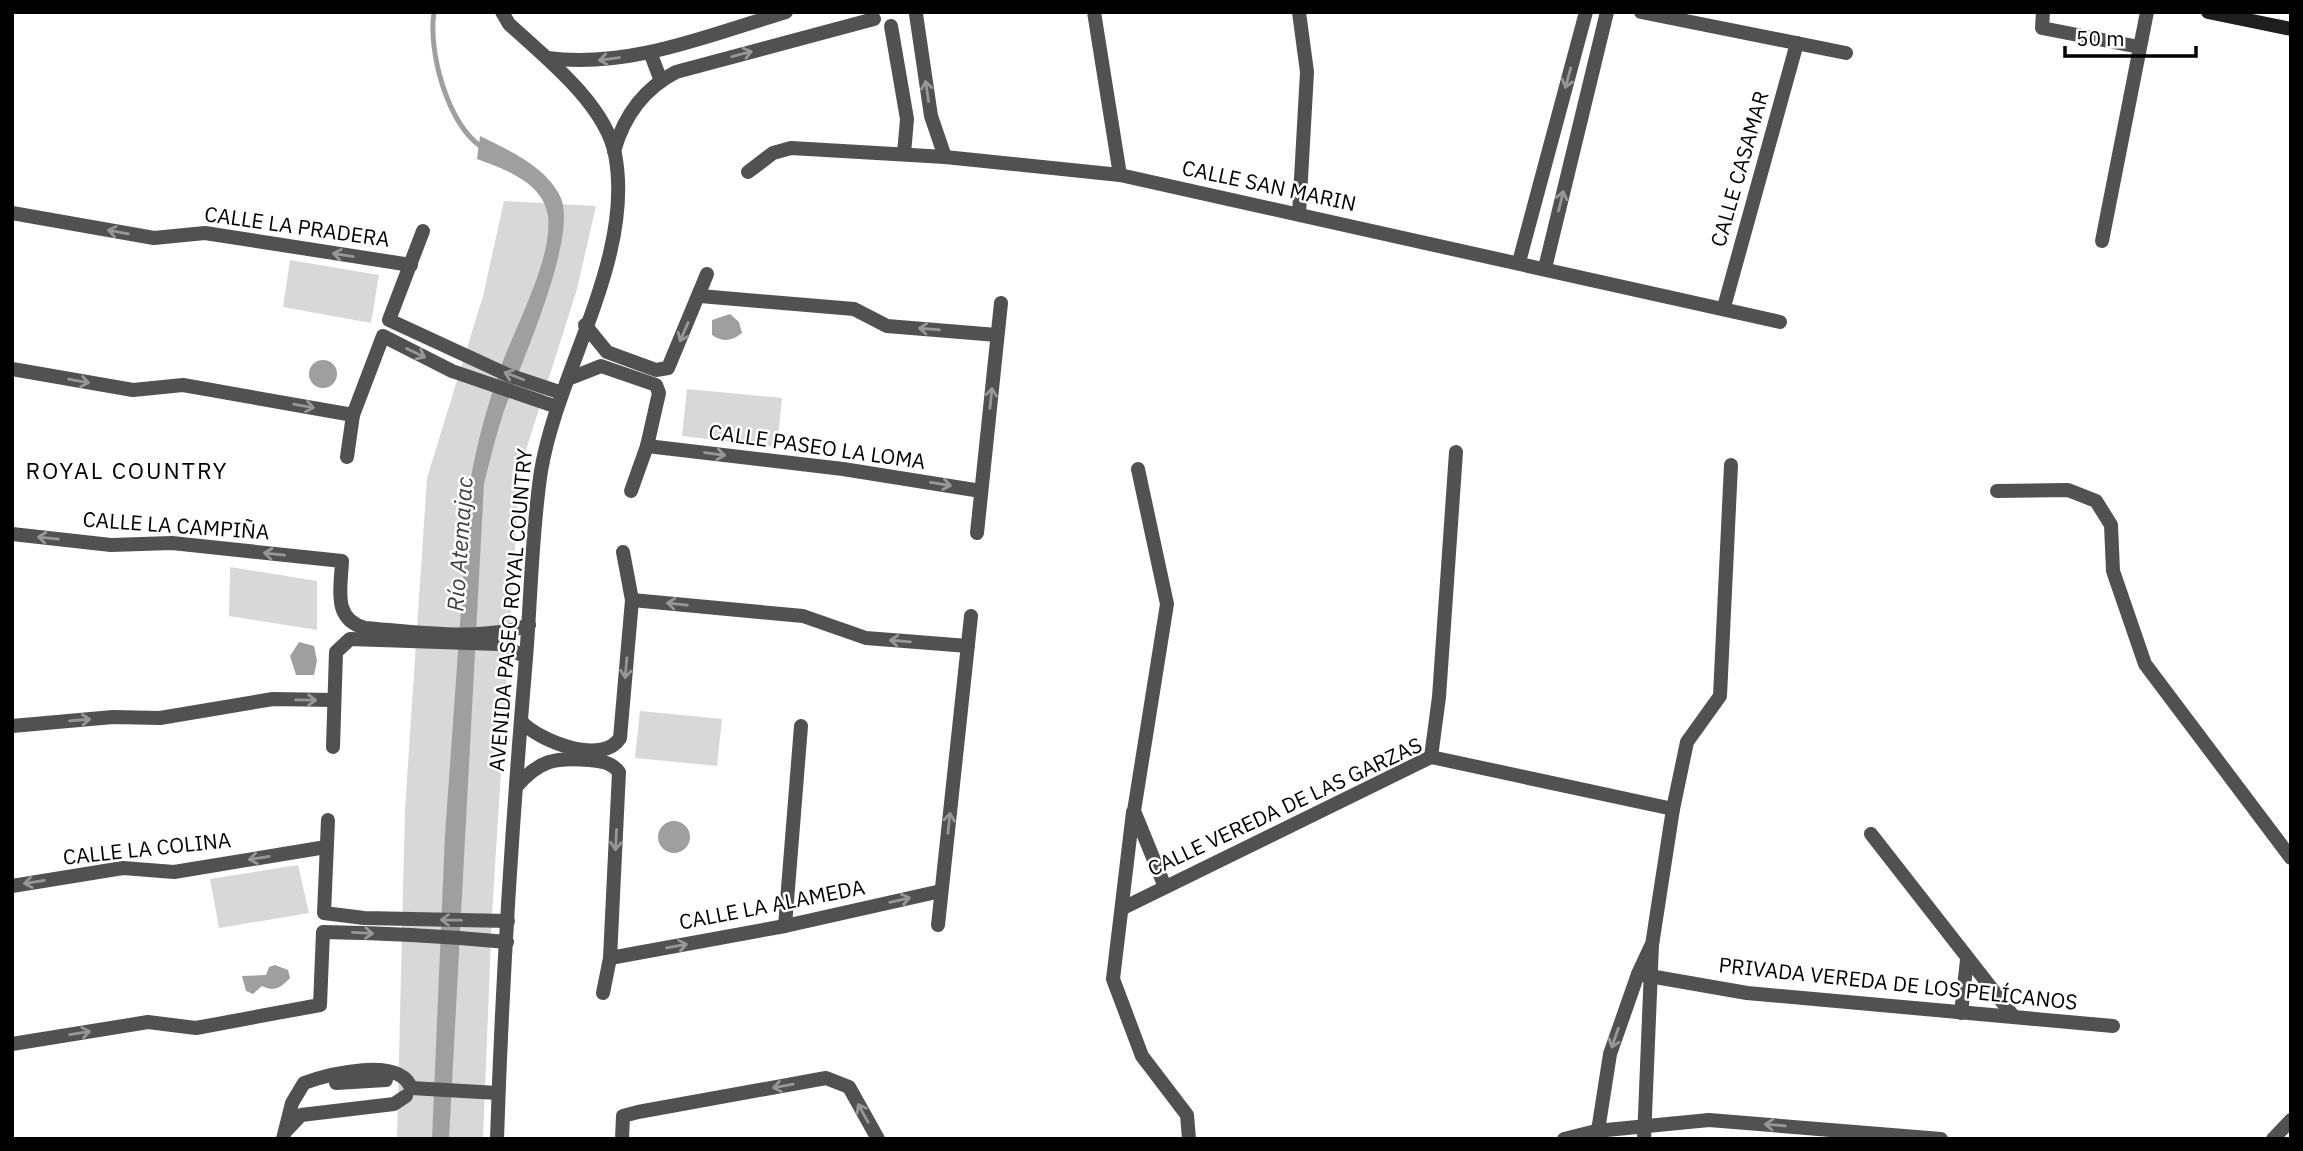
<svg xmlns="http://www.w3.org/2000/svg" width="2303" height="1151" viewBox="0 0 2303 1151" font-family="'IBM Plex Sans',sans-serif">
<style>
.green{fill:#d8d8d8}
.water{fill:#9f9f9f}
.lines{fill:none;stroke-linecap:round;stroke-linejoin:round}
.stream{stroke:#9f9f9f;stroke-width:5}
.minor{stroke:#515151;stroke-width:14}
.tertiary{stroke:#515151;stroke-width:14}
.secondary{stroke:#1e1e1e;stroke-width:14}
.oneway{stroke:#979797}
.labels{text-anchor:middle;stroke-width:5;stroke-linejoin:round;paint-order:stroke}
.street-label{font-size:21px;fill:#000;stroke:#fff}
.neighbourhood-label{font-size:23px;letter-spacing:2px;fill:#000;stroke:#fff}
.water-label{font-size:23px;font-style:italic;fill:#404040;stroke:#fff}
</style>
<rect width="100%" height="100%" fill="#fff"/>
<g class="green">
<polygon points="504,201 596,206 577,289 520,469 492,915 483,1139 397,1139 405,809 427,478 483,296"/>
<polygon points="290,260 379,275 371,323 283,307"/>
<polygon points="687,389 782,398 777,447 682,436"/>
<polygon points="230,567 317,581 317,630 229,616"/>
<polygon points="640,711 722,719 717,766 635,758"/>
<polygon points="298,865 309,913 219,928 210,879"/>
</g>
<g class="water">
<path d="M480,136C508,150 545,166 560,196C580,235 519,367 504,411C496,435 490,459 484,484L449,1139H432L445,835L470,483C477,442 488,403 502,364C516,325 553,258 548,216C543,182 504,169 477,159Z"/>
<path d="M730,314L739,322L742,333C732,341 723,343 712,335V320Z"/>
<circle cx="323" cy="374" r="14"/>
<polygon points="299,642 314,646 317,661 314,675 296,675 290,656"/>
<circle cx="674" cy="837" r="16"/>
<path d="M275,965L288,970L290,978C280,988 275,992 262,986L253,994L246,991L242,976L266,975L269,967Z"/>
</g>
<g class="lines">
<path class="stream" d="M434,12C428,52 447,121 480,146"/>
<g class="minor">
<polyline points="1094,12 1120,175"/>
<polyline points="1641,12 1846,53"/>
<polyline points="2043,12 2042,28 2139,47"/>
<polyline points="916,14 931,116 945,157"/>
<polyline points="891,26 907,119 904,154"/>
<polyline points="650,52 661,81"/>
<path d="M547,58C629,69 709,35 786,12"/>
<path d="M614,151C624,116 643,89 676,72L874,19"/>
<polyline points="748,172 773,153 791,148 945,157 1120,175 1780,322"/>
<polyline points="12,213 154,238 205,233 411,265"/>
<polyline points="1299,214 1307,72 1299,12"/>
<polyline points="423,231 389,320 508,375 562,393"/>
<polyline points="2102,241 2147,12"/>
<polyline points="1519,262 1586,12"/>
<polyline points="1545,268 1607,12"/>
<polyline points="700,296 854,309 887,326 997,335"/>
<polyline points="1724,307 1797,43"/>
<polyline points="585,325 607,352 656,370 668,368 707,274"/>
<polyline points="12,369 133,390 183,385 353,415"/>
<polyline points="568,379 601,366 656,385 659,393 647,446 631,491"/>
<polyline points="647,446 843,469 981,491"/>
<polyline points="347,457 353,415 383,336 452,371 557,407"/>
<polyline points="1138,469 1167,604 1134,811 1165,887"/>
<polyline points="1997,491 2068,490 2096,501 2111,525 2113,571 2145,664 2291,858"/>
<polyline points="977,533 1001,303"/>
<path d="M12,534L111,545L172,543L342,561C341,588 332,619 365,628C415,632 482,642 529,625"/>
<polyline points="632,600 803,616 866,638 968,646"/>
<path d="M521,721C538,741 603,766 620,738L632,600L623,552"/>
<polyline points="12,726 113,717 160,718 273,699 333,700"/>
<polyline points="333,747 336,652 350,639 499,644 526,657"/>
<polyline points="1431,757 1439,697 1456,452"/>
<path d="M516,787C539,760 555,757 589,760C601,761 611,762 619,772L610,958L603,993"/>
<polyline points="1133,812 1113,979 1142,1056 1187,1115 1189,1139"/>
<polyline points="328,820 324,913 364,918 508,921"/>
<polyline points="1871,834 2014,1017"/>
<polyline points="12,886 123,868 174,872 326,847"/>
<polyline points="1123,908 1431,757 1673,809"/>
<polyline points="938,925 971,616"/>
<polyline points="785,926 801,726"/>
<polyline points="610,958 785,926 941,891"/>
<polyline points="1638,974 1747,993 2113,1026"/>
<polyline points="1961,1013 1967,960"/>
<path d="M12,1044L148,1022L196,1028L320,1005L323,932C385,933 445,936 507,942"/>
<polyline points="336,1083 386,1080"/>
<polyline points="411,1088 498,1093"/>
<polyline points="285,1132 301,1115 394,1104 406,1096"/>
<polyline points="1597,1137 1610,1054 1638,974 1651,946"/>
<path d="M283,1139L292,1103L304,1083C329,1074 400,1056 411,1088"/>
<polyline points="622,1139 623,1116 638,1112 826,1078 849,1087 878,1139"/>
<polyline points="1564,1139 1596,1131 1709,1120 1941,1139"/>
<polyline points="1644,1139 1652,945 1673,809 1687,742 1720,696 1731,465"/>
<polyline points="2273,1139 2291,1120"/>
</g>
<path class="tertiary" d="M497,1139C502,982 512,826 525,670C531,604 531,536 541,471C558,369 635,257 615,154C605,104 545,57 509,24L502,12"/>
<polyline class="secondary" points="2208,12 2291,29"/>
</g>
<defs><path id="oneway-shaft" d="M-6 0H5M1.5-3L5.5 0L1.5 3" fill="none" stroke-width="1.6" stroke-linecap="round" stroke-linejoin="round" transform="scale(1.75)"/></defs>
<g class="oneway">
<use href="#oneway-shaft" transform="translate(742 54) rotate(-15)"/>
<use href="#oneway-shaft" transform="translate(609 59) rotate(173)"/>
<use href="#oneway-shaft" transform="translate(1568 78) rotate(105)"/>
<use href="#oneway-shaft" transform="translate(927 91) rotate(-98)"/>
<use href="#oneway-shaft" transform="translate(1561 201) rotate(-76)"/>
<use href="#oneway-shaft" transform="translate(118 232) rotate(-170)"/>
<use href="#oneway-shaft" transform="translate(343 255) rotate(-171)"/>
<use href="#oneway-shaft" transform="translate(929 329) rotate(-175)"/>
<use href="#oneway-shaft" transform="translate(684 332) rotate(113)"/>
<use href="#oneway-shaft" transform="translate(416 353) rotate(26)"/>
<use href="#oneway-shaft" transform="translate(514 376) rotate(-159)"/>
<use href="#oneway-shaft" transform="translate(79 381) rotate(10)"/>
<use href="#oneway-shaft" transform="translate(991 398) rotate(-84)"/>
<use href="#oneway-shaft" transform="translate(304 406) rotate(10)"/>
<use href="#oneway-shaft" transform="translate(715 454) rotate(7)"/>
<use href="#oneway-shaft" transform="translate(941 484) rotate(9)"/>
<use href="#oneway-shaft" transform="translate(48 538) rotate(-174)"/>
<use href="#oneway-shaft" transform="translate(274 554) rotate(-174)"/>
<use href="#oneway-shaft" transform="translate(677 604) rotate(-174)"/>
<use href="#oneway-shaft" transform="translate(900 641) rotate(-175)"/>
<use href="#oneway-shaft" transform="translate(626 668) rotate(95)"/>
<use href="#oneway-shaft" transform="translate(306 700) rotate(1)"/>
<use href="#oneway-shaft" transform="translate(80 720) rotate(-5)"/>
<use href="#oneway-shaft" transform="translate(949 823) rotate(-84)"/>
<use href="#oneway-shaft" transform="translate(616 840) rotate(93)"/>
<use href="#oneway-shaft" transform="translate(259 858) rotate(171)"/>
<use href="#oneway-shaft" transform="translate(34 882) rotate(171)"/>
<use href="#oneway-shaft" transform="translate(900 900) rotate(-13)"/>
<use href="#oneway-shaft" transform="translate(451 920) rotate(-179)"/>
<use href="#oneway-shaft" transform="translate(363 933) rotate(3)"/>
<use href="#oneway-shaft" transform="translate(677 946) rotate(-10)"/>
<use href="#oneway-shaft" transform="translate(80 1033) rotate(-9)"/>
<use href="#oneway-shaft" transform="translate(1615 1038) rotate(109)"/>
<use href="#oneway-shaft" transform="translate(783 1086) rotate(170)"/>
<use href="#oneway-shaft" transform="translate(863 1113) rotate(-119)"/>
<use href="#oneway-shaft" transform="translate(1775 1125) rotate(-175)"/>
</g>
<g class="labels">
<g class="street-label">
<text transform="translate(1740 169) rotate(-74)" y="7">CALLE CASAMAR</text>
<text transform="translate(1269 186) rotate(12)" y="7">CALLE SAN MARIN</text>
<text transform="translate(297 227) rotate(8)" y="7">CALLE LA PRADERA</text>
<text transform="translate(817 447) rotate(8)" y="7">CALLE PASEO LA LOMA</text>
<text transform="translate(176 526) rotate(4)" y="7">CALLE LA CAMPIÑA</text>
<text transform="translate(511 610) rotate(-85)" y="7">AVENIDA PASEO ROYAL COUNTRY</text>
<text transform="translate(1285 807) rotate(-25)" y="7">CALLE VEREDA DE LAS GARZAS</text>
<text transform="translate(147 849) rotate(-6)" y="7">CALLE LA COLINA</text>
<text transform="translate(772 905) rotate(-11)" y="7">CALLE LA ALAMEDA</text>
<text transform="translate(1898 984) rotate(6)" y="7">PRIVADA VEREDA DE LOS PELÍCANOS</text>
</g>
<g class="neighbourhood-label">
<text x="127" y="479">ROYAL COUNTRY</text>
</g>
<g class="water-label">
<text transform="translate(460 544) rotate(-86)" y="8">Río Atemajac</text>
</g>
</g>
<rect width="2303" height="1151" fill="none" stroke="#000000" stroke-width="28"/>
<path d="M2065 46v10h131v-10" fill="none" stroke="#000000" stroke-width="3.5"/>
<text x="2076" y="46" font-size="21" fill="#000000" stroke="#ffffff" stroke-width="5" paint-order="stroke">50 m</text>
</svg>
